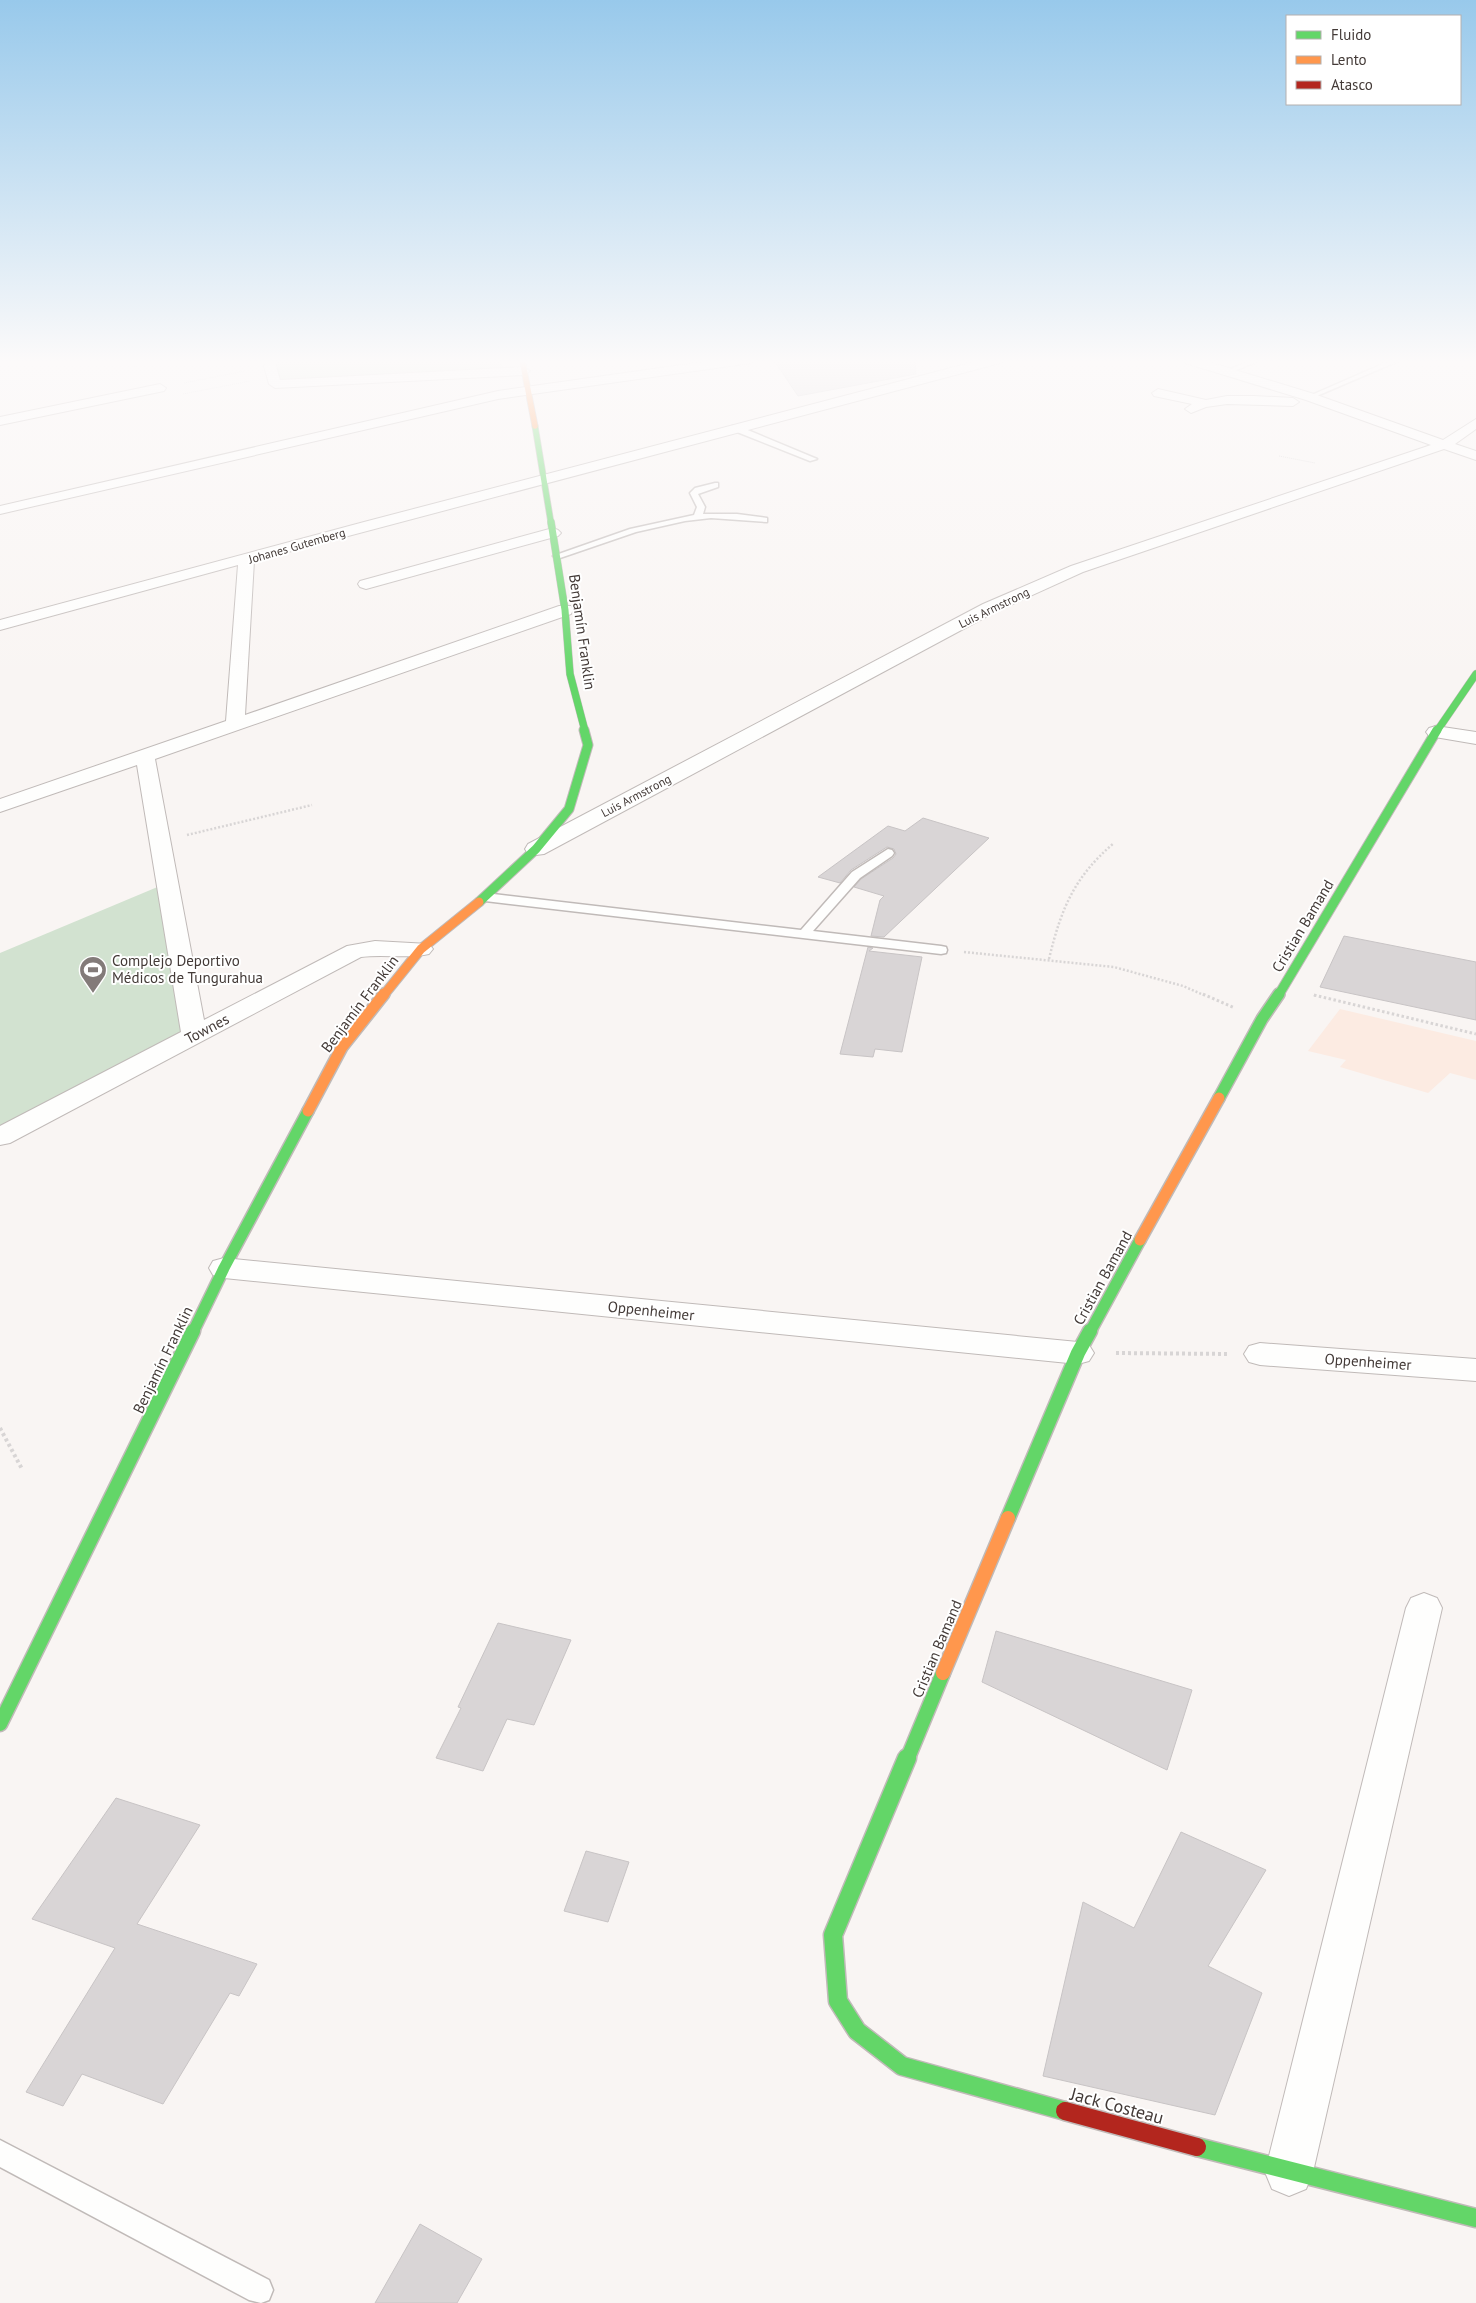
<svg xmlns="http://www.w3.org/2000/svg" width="1476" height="2303" viewBox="0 0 1476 2303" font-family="'PT Sans',sans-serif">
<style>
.built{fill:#fcebe2}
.green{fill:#d2e2d0}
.building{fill:#d9d5d6;stroke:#c8c4c5}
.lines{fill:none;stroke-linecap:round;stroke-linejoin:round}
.lane-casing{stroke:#c0bab8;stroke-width:3}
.street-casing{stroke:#c0bab8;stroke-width:2}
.fast-far5-casing{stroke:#c0bab8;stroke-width:7}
.fast-far4-casing{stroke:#c0bab8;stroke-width:8}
.fast-far3-casing{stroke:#c0bab8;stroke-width:11}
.fast-far2-casing{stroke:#c0bab8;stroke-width:14}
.fast-far1-casing{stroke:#c0bab8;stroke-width:17}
.fast-casing{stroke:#c0bab8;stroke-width:21}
.slow-far3-casing{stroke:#c0bab8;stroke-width:7}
.slow-far2-casing{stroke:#c0bab8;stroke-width:11}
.slow-far1-casing{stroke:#c0bab8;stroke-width:14}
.slow-casing{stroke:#c0bab8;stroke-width:17}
.jam-casing{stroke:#c0bab8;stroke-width:21}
.path-far3{stroke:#d8d5d5;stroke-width:1;stroke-dasharray:1 1;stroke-linecap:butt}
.path-far2{stroke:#d8d5d5;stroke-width:2.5;stroke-dasharray:2 2;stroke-linecap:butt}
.path-far1{stroke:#d8d5d5;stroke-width:3;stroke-dasharray:2.5 2.5;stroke-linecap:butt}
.path{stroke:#d8d5d5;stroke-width:4;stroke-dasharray:3 3;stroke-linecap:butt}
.lane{fill:#fefefd;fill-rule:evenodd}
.street{fill:#fefefd;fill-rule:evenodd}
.fast-far5{stroke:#63d668;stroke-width:5.5}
.fast-far4{stroke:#63d668;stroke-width:7}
.fast-far3{stroke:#63d668;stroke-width:9}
.fast-far2{stroke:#63d668;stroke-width:11}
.fast-far1{stroke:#63d668;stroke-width:14}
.fast{stroke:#63d668;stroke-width:18}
.slow-far3{stroke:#ff974d;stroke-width:5.5}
.slow-far2{stroke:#ff974d;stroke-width:9}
.slow-far1{stroke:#ff974d;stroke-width:11}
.slow{stroke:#ff974d;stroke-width:14}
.jam{stroke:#b3261e;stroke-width:18}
.labels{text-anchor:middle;stroke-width:4;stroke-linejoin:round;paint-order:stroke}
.far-street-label{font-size:12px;fill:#433a37;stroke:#fff}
.street-label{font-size:15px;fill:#433a37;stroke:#fff}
.poi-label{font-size:15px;fill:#433a37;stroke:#fff;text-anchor:start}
.near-street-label{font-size:18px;fill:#433a37;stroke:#fff}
</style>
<rect width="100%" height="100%" fill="#f9f5f3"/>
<polygon class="built" points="1340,1009 1476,1041 1476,1080 1450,1073 1428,1093 1340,1067 1346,1060 1308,1051"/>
<g class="green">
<polygon points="278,359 501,359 504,374 275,385"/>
<polygon points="167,883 194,1036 0,1137 0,953"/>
</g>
<g class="building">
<polygon points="773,359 915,359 916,374 798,396"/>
<polygon points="923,818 989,838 884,937 871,936 880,900 884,896 854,887 861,879 893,858 896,854 894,849 887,847 851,870 840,883 818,877 888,826 905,831"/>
<polygon points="1344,936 1476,962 1476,1020 1320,987"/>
<polygon points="868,947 873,948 869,951 922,957 902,1052 875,1049 873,1057 840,1054"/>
<polygon points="498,1623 571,1640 534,1725 507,1719 483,1771 436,1758 461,1708 458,1707"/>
<polygon points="996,1631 1192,1690 1167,1770 982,1682"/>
<polygon points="116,1798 200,1825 137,1924 257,1964 239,1996 230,1993 163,2104 82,2074 63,2106 26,2092 115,1948 32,1919"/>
<polygon points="1181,1832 1266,1870 1208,1966 1262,1993 1215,2115 1043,2076 1083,1902 1134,1928"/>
<polygon points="586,1851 629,1862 608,1922 564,1911"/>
<polygon points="420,2224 482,2259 457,2303 375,2303"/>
</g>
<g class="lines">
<defs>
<g id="lane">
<polygon points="1254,359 1263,359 1229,373 1224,372"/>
<polygon points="1394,359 1403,359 1312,398 1307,397"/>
<polygon points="732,426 738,426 817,459 810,461 732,430"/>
<polygon points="715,483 718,483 718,487 698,494 705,507 703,514 737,514 767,518 767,522 711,518 685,521 636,532 560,558 553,556 630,529 694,515 697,507 690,493 695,488"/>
<polygon points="888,849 892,850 894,853 892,856 860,878 813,931 941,946 946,947 947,950 946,953 941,954 485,901 479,897 485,893 801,930 852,872"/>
<polygon points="0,2140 269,2280 273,2290 269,2300 261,2303 249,2300 0,2167"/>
</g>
<g id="street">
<polygon points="265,359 277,359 276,366 280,380 524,367 530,371 524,375 275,388 269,384 264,366"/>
<polygon points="724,359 757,359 751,363 498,399 0,514 0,506 498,391"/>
<path d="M985,359H1006L1004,362L254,561L245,715L559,606H571L573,610L571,614L155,759L204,1020L347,946L375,941L429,944L433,949L429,954C407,959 384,954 361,957L10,1143L0,1145V1126L181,1032L137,765L0,812V799L226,721L238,565L0,630V620L364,522Z"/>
<polygon points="1180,359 1199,359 1314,394 1443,440 1476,419 1476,429 1455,444 1476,451 1476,460 1444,449 1083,572 995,612 544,854 536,855 528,854 525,849 528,844 983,604 1071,566 1431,445 1306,400 1182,362"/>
<polygon points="160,384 166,388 164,391 0,425 0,417"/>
<polygon points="1158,389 1206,400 1227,396 1254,396 1293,398 1299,402 1293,406 1227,404 1206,407 1191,413 1185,409 1192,404 1154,396 1152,393"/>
<polygon points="553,528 558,530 561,533 558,536 366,589 360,587 358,584 360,581"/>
<polygon points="1436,726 1476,732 1476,744 1429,736 1426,732 1429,728"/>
<polygon points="224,1258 1078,1342 1089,1345 1094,1353 1089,1361 1078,1364 224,1278 213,1275 209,1268 213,1261"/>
<polygon points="1260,1343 1476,1359 1476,1381 1260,1365 1249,1362 1244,1354 1249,1346"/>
<polygon points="1424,1593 1437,1598 1442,1608 1313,2172 1306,2189 1289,2196 1272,2189 1265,2172 1406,1608 1411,1598"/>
</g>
<polyline id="fast-far5" points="535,426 551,523"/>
<g id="fast-far4">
<polyline points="551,522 565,610 570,674 585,731"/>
<polyline points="1437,731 1476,674"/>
</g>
<g id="fast-far3">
<polyline points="479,902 536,849 569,809 588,745 584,730"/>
<polyline points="1278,996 1437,730"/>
</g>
<g id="fast-far2">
<polyline points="1219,1098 1262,1019 1279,994"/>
<polyline points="193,1332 224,1268 308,1111"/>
<polyline points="1090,1332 1140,1240"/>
</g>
<g id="fast-far1">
<polyline points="1008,1518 1078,1353 1090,1331"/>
<polyline points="0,1724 193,1331"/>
<polyline points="907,1760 943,1673"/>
</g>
<g id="fast">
<polyline points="907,1758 833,1935 838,2001 857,2031 902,2066 1065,2111"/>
<polyline points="1197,2147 1476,2218"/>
</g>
<polyline id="slow-far3" points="522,359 535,426"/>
<polyline id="slow-far2" points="383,996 421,949 479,902"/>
<g id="slow-far1">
<polyline points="308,1111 342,1047 384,994"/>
<polyline points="1140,1240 1219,1098"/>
</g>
<polyline id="slow" points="943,1673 1008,1518"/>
<polyline id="jam" points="1065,2111 1197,2147"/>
</defs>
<use href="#lane" class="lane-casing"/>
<use href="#street" class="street-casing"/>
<use href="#fast-far5" class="fast-far5-casing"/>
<use href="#fast-far4" class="fast-far4-casing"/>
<use href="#fast-far3" class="fast-far3-casing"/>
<use href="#fast-far2" class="fast-far2-casing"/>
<use href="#fast-far1" class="fast-far1-casing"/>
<use href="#fast" class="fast-casing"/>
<use href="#slow-far3" class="slow-far3-casing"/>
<use href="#slow-far2" class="slow-far2-casing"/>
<use href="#slow-far1" class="slow-far1-casing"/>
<use href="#slow" class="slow-casing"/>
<use href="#jam" class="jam-casing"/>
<g class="path-far3">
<polyline points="124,359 135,367"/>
<polyline points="184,383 245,371"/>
<polyline points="183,394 250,381"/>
<polyline points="1279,456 1315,463"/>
</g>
<g class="path-far2">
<polyline points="187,835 312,805"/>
<polyline points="964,952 1114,967 1183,986 1206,996"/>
<path d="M1049,959C1061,909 1074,877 1114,843"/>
<polyline points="1314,995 1316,996"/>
</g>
<g class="path-far1">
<polyline points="1203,994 1235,1008"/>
<polyline points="1314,995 1476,1034"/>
</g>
<g class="path">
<polyline points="1116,1353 1230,1354"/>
<polyline points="0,1428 22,1469"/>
</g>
<use href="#lane" class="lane"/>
<use href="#street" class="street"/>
<use href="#fast-far5" class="fast-far5"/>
<use href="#fast-far4" class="fast-far4"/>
<use href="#fast-far3" class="fast-far3"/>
<use href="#fast-far2" class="fast-far2"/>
<use href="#fast-far1" class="fast-far1"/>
<use href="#fast" class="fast"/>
<use href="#slow-far3" class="slow-far3"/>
<use href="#slow-far2" class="slow-far2"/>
<use href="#slow-far1" class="slow-far1"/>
<use href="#slow" class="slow"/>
<use href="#jam" class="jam"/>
</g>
<linearGradient id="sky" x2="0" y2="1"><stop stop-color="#98c9eb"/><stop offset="0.53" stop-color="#fcfafa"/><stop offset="1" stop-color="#fcfafa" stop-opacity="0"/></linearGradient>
<rect width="1476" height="682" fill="url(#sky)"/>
<defs>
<symbol id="stadium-pin" viewBox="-11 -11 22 30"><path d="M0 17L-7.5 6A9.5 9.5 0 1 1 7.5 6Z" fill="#837b79" stroke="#fff"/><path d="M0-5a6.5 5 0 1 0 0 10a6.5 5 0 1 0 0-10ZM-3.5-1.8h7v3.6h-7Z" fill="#fff"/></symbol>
</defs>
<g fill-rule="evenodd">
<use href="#stadium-pin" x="77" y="954" width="32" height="43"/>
</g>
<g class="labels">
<g class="far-street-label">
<text transform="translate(297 546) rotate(-16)" y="4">Johanes Gutemberg</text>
<text transform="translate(994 608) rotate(-26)" y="4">Luis Armstrong</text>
<text transform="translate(636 796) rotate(-28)" y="4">Luis Armstrong</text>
</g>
<g class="street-label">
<text transform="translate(582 632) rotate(82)" y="5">Benjamín Franklin</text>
<text transform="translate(1303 926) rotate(-59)" y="5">Cristian Bamand</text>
<text transform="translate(360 1004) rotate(-53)" y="5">Benjamín Franklin</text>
<text transform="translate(207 1029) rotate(-28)" y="5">Townes</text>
<text transform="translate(1103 1278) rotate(-61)" y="5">Cristian Bamand</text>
<text transform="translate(651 1311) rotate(6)" y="5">Oppenheimer</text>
<text transform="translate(163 1360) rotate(-64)" y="5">Benjamín Franklin</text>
<text transform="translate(1368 1362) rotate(4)" y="5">Oppenheimer</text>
<text transform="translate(937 1649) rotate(-67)" y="5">Cristian Bamand</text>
</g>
<g class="poi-label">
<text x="112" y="966">Complejo Deportivo<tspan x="112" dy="17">Médicos de Tungurahua</tspan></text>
</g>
<g class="near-street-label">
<text transform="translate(1117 2106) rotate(15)" y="6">Jack Costeau</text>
</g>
</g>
<rect x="1286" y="15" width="175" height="90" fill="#ffffff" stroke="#b4b0af"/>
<rect x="1296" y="31" width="25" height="8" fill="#63d668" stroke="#b4b0af"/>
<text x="1331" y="40" font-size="15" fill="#433a37">Fluido</text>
<rect x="1296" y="56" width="25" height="8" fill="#ff974d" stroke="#b4b0af"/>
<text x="1331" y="65" font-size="15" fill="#433a37">Lento</text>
<rect x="1296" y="81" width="25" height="8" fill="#b3261e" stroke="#b4b0af"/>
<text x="1331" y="90" font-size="15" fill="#433a37">Atasco</text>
</svg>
